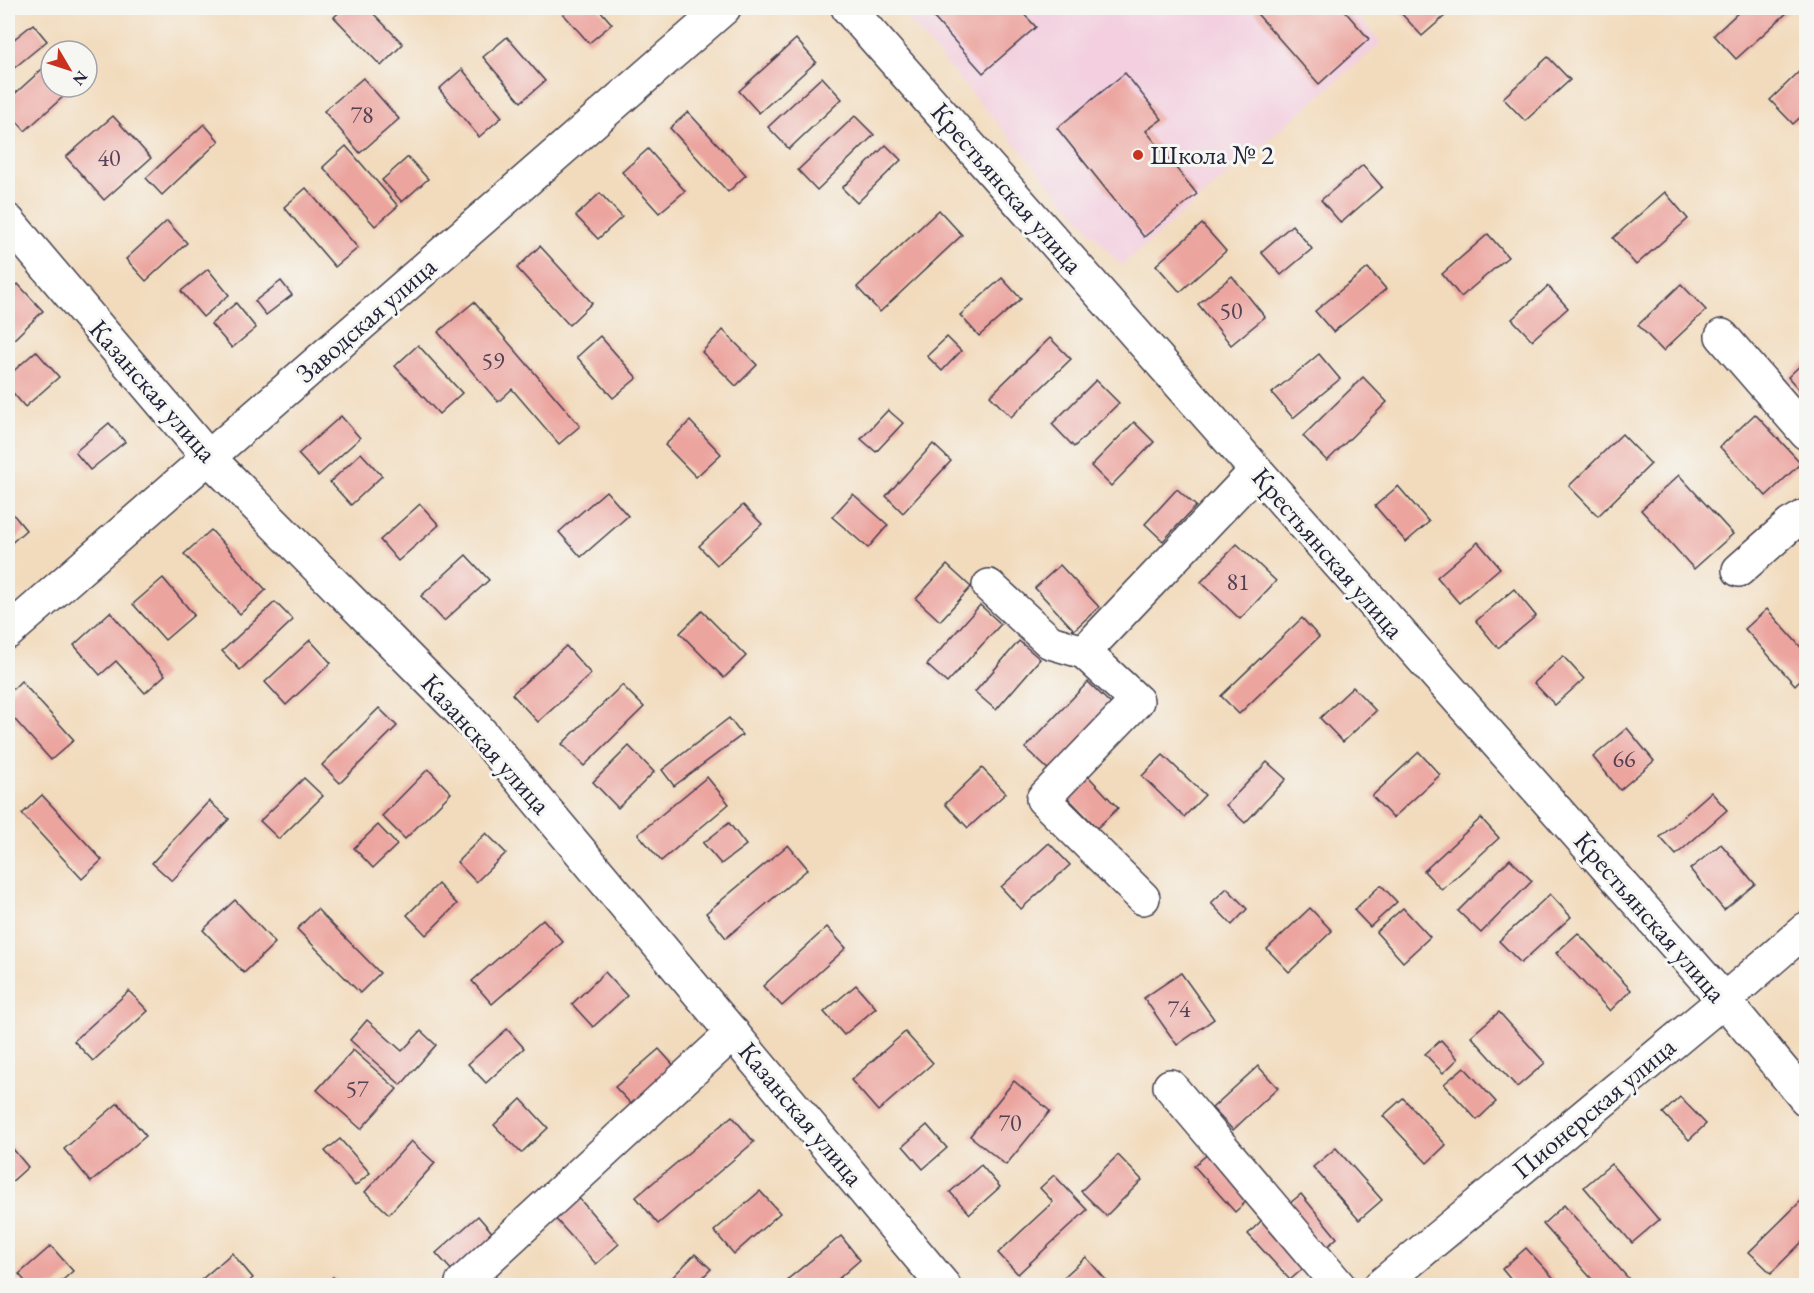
<svg xmlns="http://www.w3.org/2000/svg" width="1814" height="1293" viewBox="0 0 1814 1293" font-family="'EB Garamond',serif">
<style>
.built{fill:#f3cfdf}
.building{fill:#eca49f}
.lines{fill:none;stroke-linecap:round;stroke-linejoin:round}
.minor-casing{stroke:#413e4e;stroke-width:36}
.minor{stroke:#fff;stroke-width:33}
.poi-dot{fill:#c8321e;stroke:#f6f6f2;stroke-width:2}
.labels{text-anchor:middle;stroke-width:6;stroke-linejoin:round;paint-order:stroke}
.number-label{font-size:24px;fill:#544254}
.poi-label{font-size:27px;fill:#22223b;stroke:#f6f6f2;text-anchor:start}
.street-label{font-size:27px;fill:#22223b;stroke:#f6f6f2}
</style>
<rect width="100%" height="100%" fill="#f6f6f2"/>
<filter id="ink" filterUnits="userSpaceOnUse"><feTurbulence type="fractalNoise" baseFrequency=".0167" numOctaves="2"/><feDisplacementMap in="SourceGraphic" scale="12" xChannelSelector="R" yChannelSelector="G"/><feConvolveMatrix kernelMatrix="1 2 1 2 8 2 1 2 1" color-interpolation-filters="sRGB"/></filter>
<filter id="wash" filterUnits="userSpaceOnUse"><feTurbulence type="fractalNoise" baseFrequency=".008" numOctaves="4" result="noise"/><feDisplacementMap in="SourceGraphic" scale="24" xChannelSelector="R" yChannelSelector="G"/><feGaussianBlur stdDeviation="1.35" result="paint"/><feColorMatrix in="noise" values="0 0 0 0 0 0 0 0 0 0 0 0 0 0 0 0 0 1.4 0 .05"/><feComposite in="paint" operator="in"/></filter>
<g filter="url(#wash)">
<rect width="100%" height="100%" fill="#f2dbbd"/>
<polygon class="built" points="898,8 1350,8 1381,43 1121,266"/>
<g id="blocks">
<g class="building">
<polygon points="344,8 368,8 403,44 381,66 334,17"/>
<polygon points="558,8 598,8 612,24 589,43"/>
<polygon points="925,8 1018,8 1036,27 983,73"/>
<polygon points="1252,8 1342,8 1369,39 1319,84"/>
<polygon points="1404,8 1454,8 1422,36 1400,12"/>
<polygon points="1743,8 1787,8 1790,10 1736,59 1714,35"/>
<polygon points="33,24 47,41 8,73 8,44"/>
<polygon points="507,37 545,81 521,102 483,57"/>
<polygon points="796,39 816,62 759,113 739,91"/>
<polygon points="1548,57 1570,80 1525,121 1503,98"/>
<polygon points="51,61 51,87 74,87 25,131 8,111 8,100"/>
<polygon points="1806,65 1806,112 1793,124 1770,100"/>
<polygon points="462,69 502,117 479,137 439,89"/>
<polygon points="1125,73 1162,119 1146,131 1197,194 1144,237 1057,128"/>
<polygon points="822,77 842,99 789,149 768,127"/>
<polygon points="363,78 399,119 360,153 324,111"/>
<polygon points="688,112 746,175 728,192 670,128"/>
<polygon points="113,116 151,158 104,200 66,157"/>
<polygon points="855,116 874,135 817,190 798,170"/>
<polygon points="204,124 219,141 162,195 146,178"/>
<polygon points="886,145 901,160 857,203 842,188"/>
<polygon points="346,146 398,206 375,226 323,167"/>
<polygon points="648,149 685,191 659,213 622,172"/>
<polygon points="408,157 428,179 402,202 382,180"/>
<polygon points="1363,165 1382,187 1341,223 1321,200"/>
<polygon points="306,188 358,248 335,267 284,207"/>
<polygon points="1665,192 1688,219 1636,265 1613,238"/>
<polygon points="600,193 622,217 598,239 576,216"/>
<polygon points="939,210 962,235 880,312 857,287"/>
<polygon points="167,221 187,243 146,281 126,259"/>
<polygon points="1202,224 1226,251 1180,292 1156,265"/>
<polygon points="1292,225 1312,249 1281,275 1261,252"/>
<polygon points="1488,234 1508,257 1461,297 1442,274"/>
<polygon points="540,246 592,303 569,325 517,268"/>
<polygon points="1368,268 1386,289 1333,332 1315,311"/>
<polygon points="208,269 229,295 203,317 181,291"/>
<polygon points="1232,276 1265,317 1231,345 1198,304"/>
<polygon points="1002,278 1021,299 979,336 960,315"/>
<polygon points="281,281 292,295 266,315 255,301"/>
<polygon points="18,284 43,311 8,345 8,294"/>
<polygon points="1681,284 1706,310 1663,351 1638,325"/>
<polygon points="1548,286 1568,308 1532,340 1512,319"/>
<polygon points="474,302 580,426 559,444 512,389 498,402 438,332"/>
<polygon points="236,303 256,328 232,348 211,324"/>
<polygon points="723,330 757,365 736,386 702,352"/>
<polygon points="600,336 637,378 613,398 577,357"/>
<polygon points="947,337 961,351 942,371 927,356"/>
<polygon points="1050,338 1071,359 1011,417 990,396"/>
<polygon points="418,345 462,393 439,414 395,366"/>
<polygon points="36,351 59,377 25,407 8,387 8,376"/>
<polygon points="1319,354 1340,379 1293,418 1272,393"/>
<polygon points="1806,360 1806,398 1788,377"/>
<polygon points="1363,377 1387,402 1327,461 1303,436"/>
<polygon points="1096,380 1119,403 1074,447 1052,424"/>
<polygon points="888,410 903,423 876,452 861,439"/>
<polygon points="1755,414 1801,463 1766,496 1720,447"/>
<polygon points="341,416 360,438 318,476 298,454"/>
<polygon points="690,421 721,454 696,477 665,445"/>
<polygon points="1134,422 1154,442 1111,486 1091,466"/>
<polygon points="109,423 125,442 90,470 75,452"/>
<polygon points="1622,434 1651,464 1598,516 1569,486"/>
<polygon points="933,444 951,461 903,513 886,496"/>
<polygon points="361,453 382,476 351,505 330,482"/>
<polygon points="1679,475 1733,534 1694,569 1641,510"/>
<polygon points="1398,486 1429,522 1406,542 1375,506"/>
<polygon points="1177,489 1196,506 1163,541 1145,524"/>
<polygon points="606,491 628,516 581,557 559,532"/>
<polygon points="853,494 888,525 868,548 832,517"/>
<polygon points="420,504 439,525 398,561 380,540"/>
<polygon points="743,505 762,524 717,565 699,546"/>
<polygon points="8,508 26,530 8,546"/>
<polygon points="211,530 266,590 240,614 184,554"/>
<polygon points="1478,542 1500,568 1459,603 1437,577"/>
<polygon points="1237,544 1276,581 1240,619 1201,582"/>
<polygon points="466,555 489,580 444,621 421,596"/>
<polygon points="947,565 971,587 940,621 916,599"/>
<polygon points="1060,565 1099,607 1074,630 1035,588"/>
<polygon points="163,578 194,615 165,640 133,604"/>
<polygon points="1514,589 1536,616 1498,648 1476,621"/>
<polygon points="275,602 293,620 240,670 222,651"/>
<polygon points="980,605 1001,624 947,683 927,665"/>
<polygon points="1767,609 1806,653 1806,674 1795,685 1745,629"/>
<polygon points="702,611 746,656 724,678 680,633"/>
<polygon points="110,612 165,675 145,693 116,661 100,675 74,645"/>
<polygon points="1302,618 1319,637 1239,714 1221,696"/>
<polygon points="310,640 331,663 286,705 265,682"/>
<polygon points="1019,641 1040,659 996,710 975,692"/>
<polygon points="566,646 591,674 538,722 512,694"/>
<polygon points="1563,656 1584,679 1555,705 1534,683"/>
<polygon points="21,681 74,740 51,760 8,712 8,694"/>
<polygon points="1088,682 1113,706 1051,772 1025,748"/>
<polygon points="622,685 644,707 584,766 562,744"/>
<polygon points="1353,687 1376,711 1343,742 1320,718"/>
<polygon points="379,708 397,726 340,783 322,765"/>
<polygon points="729,718 742,735 674,786 662,770"/>
<polygon points="1627,728 1654,761 1620,790 1593,757"/>
<polygon points="629,746 654,772 618,808 593,782"/>
<polygon points="1419,752 1440,775 1393,818 1372,796"/>
<polygon points="1163,755 1205,795 1184,817 1142,776"/>
<polygon points="1267,762 1286,779 1245,823 1226,805"/>
<polygon points="982,768 1006,793 968,828 945,804"/>
<polygon points="428,769 451,793 405,839 382,816"/>
<polygon points="1088,776 1118,808 1097,828 1066,796"/>
<polygon points="707,777 729,804 661,861 638,834"/>
<polygon points="304,778 323,796 279,839 260,821"/>
<polygon points="1711,792 1727,810 1676,855 1660,837"/>
<polygon points="42,795 102,860 82,879 22,814"/>
<polygon points="209,801 229,819 172,881 152,863"/>
<polygon points="1481,818 1499,838 1442,890 1424,871"/>
<polygon points="729,823 746,845 721,864 703,843"/>
<polygon points="378,825 397,845 373,868 354,848"/>
<polygon points="486,833 506,853 476,882 457,862"/>
<polygon points="1049,843 1070,865 1021,909 1001,887"/>
<polygon points="1721,844 1755,884 1724,910 1690,869"/>
<polygon points="788,845 808,869 726,938 706,913"/>
<polygon points="1510,859 1532,881 1481,933 1458,911"/>
<polygon points="438,884 457,904 426,935 407,915"/>
<polygon points="1381,885 1397,902 1370,927 1354,910"/>
<polygon points="1227,888 1247,909 1232,925 1211,903"/>
<polygon points="1550,894 1571,917 1521,963 1499,941"/>
<polygon points="235,900 275,943 244,973 203,930"/>
<polygon points="1310,908 1332,931 1289,972 1267,949"/>
<polygon points="1403,908 1430,937 1403,962 1376,932"/>
<polygon points="317,909 380,973 360,993 297,929"/>
<polygon points="543,919 563,942 492,1004 472,981"/>
<polygon points="827,927 846,948 782,1006 763,986"/>
<polygon points="1578,933 1631,990 1610,1011 1556,953"/>
<polygon points="605,972 627,996 593,1027 572,1004"/>
<polygon points="1181,973 1214,1019 1177,1045 1144,998"/>
<polygon points="856,985 876,1008 844,1035 824,1012"/>
<polygon points="129,991 148,1011 93,1061 74,1041"/>
<polygon points="1499,1012 1545,1063 1517,1087 1471,1036"/>
<polygon points="367,1020 402,1051 421,1031 436,1045 401,1085 350,1040"/>
<polygon points="507,1029 524,1048 486,1083 468,1064"/>
<polygon points="905,1032 933,1063 878,1111 851,1080"/>
<polygon points="1441,1040 1458,1059 1443,1073 1425,1054"/>
<polygon points="659,1049 677,1069 635,1108 615,1087"/>
<polygon points="353,1050 397,1089 361,1129 317,1090"/>
<polygon points="1258,1066 1278,1088 1233,1130 1212,1108"/>
<polygon points="1464,1067 1496,1102 1477,1120 1444,1084"/>
<polygon points="1014,1081 1050,1111 1006,1165 970,1136"/>
<polygon points="1680,1097 1706,1124 1689,1140 1663,1113"/>
<polygon points="1403,1098 1446,1145 1427,1163 1383,1116"/>
<polygon points="521,1099 548,1128 521,1153 494,1125"/>
<polygon points="118,1103 146,1136 91,1182 64,1149"/>
<polygon points="732,1116 754,1142 658,1224 636,1197"/>
<polygon points="927,1125 947,1148 923,1169 903,1146"/>
<polygon points="340,1139 370,1173 355,1186 325,1151"/>
<polygon points="411,1141 435,1163 389,1214 365,1192"/>
<polygon points="8,1143 28,1167 8,1185"/>
<polygon points="1336,1148 1382,1200 1359,1220 1313,1167"/>
<polygon points="1212,1150 1252,1196 1235,1212 1194,1166"/>
<polygon points="1118,1155 1142,1180 1106,1216 1081,1191"/>
<polygon points="1611,1164 1659,1220 1632,1243 1584,1187"/>
<polygon points="981,1165 1000,1187 970,1214 950,1192"/>
<polygon points="1054,1175 1087,1210 1018,1274 998,1253 1053,1202 1040,1188"/>
<polygon points="760,1191 780,1213 734,1254 714,1231"/>
<polygon points="1301,1194 1337,1238 1321,1252 1284,1208"/>
<polygon points="576,1195 619,1244 596,1264 553,1216"/>
<polygon points="1802,1200 1806,1204 1806,1238 1771,1273 1749,1252"/>
<polygon points="1564,1205 1635,1286 1598,1286 1543,1224"/>
<polygon points="478,1216 495,1236 454,1273 436,1253"/>
<polygon points="1264,1218 1307,1265 1290,1280 1248,1234"/>
<polygon points="841,1236 860,1260 830,1286 793,1286 788,1279"/>
<polygon points="51,1246 73,1271 56,1286 29,1286 19,1274"/>
<polygon points="1526,1248 1559,1284 1557,1286 1516,1286 1502,1269"/>
<polygon points="232,1253 253,1278 244,1286 194,1286"/>
<polygon points="695,1254 711,1269 694,1286 664,1286"/>
<polygon points="1086,1257 1111,1286 1054,1286"/>
<polygon points="1806,1274 1806,1286 1794,1286"/>
<polygon points="333,1277 341,1286 325,1286"/>
</g>
</g>
</g>
<g filter="url(#ink)">
<use href="#blocks" fill-opacity="0" stroke="#413e4e" stroke-width="1.5"/>
<g class="lines">
<defs>
<g id="minor">
<polyline points="848,8 1724,1000 1806,1099"/>
<polyline points="8,221 208,457 477,728 944,1286"/>
<polyline points="1722,336 1806,433"/>
<polyline points="1739,570 1790,525 1806,516"/>
<polyline points="989,586 1050,642 1084,652"/>
<polyline points="8,632 724,8"/>
<polyline points="1143,898 1043,799 1137,701 1084,652 1256,471"/>
<polyline points="1170,1086 1339,1286"/>
<polyline points="464,1286 462,1283 733,1033"/>
<polyline points="1380,1286 1724,1000 1806,929"/>
</g>
</defs>
<use href="#minor" class="minor-casing"/>
<use href="#minor" class="minor"/>
</g>
</g>
<circle class="poi-dot" cx="1138" cy="155" r="6"/>
<g class="labels">
<g class="number-label">
<text x="362" y="123">78</text>
<text x="109" y="166">40</text>
<text x="1231" y="319">50</text>
<text x="493" y="369">59</text>
<text x="1238" y="590">81</text>
<text x="1624" y="767">66</text>
<text x="1179" y="1017">74</text>
<text x="357" y="1097">57</text>
<text x="1010" y="1131">70</text>
</g>
<g class="poi-label">
<text x="1150" y="164">Школа № 2</text>
</g>
<g class="street-label">
<text transform="translate(1007 188) rotate(49)" y="9">Крестьянская улица</text>
<text transform="translate(366 320) rotate(-41)" y="9">Заводская улица</text>
<text transform="translate(153 391) rotate(49)" y="9">Казанская улица</text>
<text transform="translate(1328 553) rotate(49)" y="9">Крестьянская улица</text>
<text transform="translate(486 744) rotate(48)" y="9">Казанская улица</text>
<text transform="translate(1650 917) rotate(49)" y="9">Крестьянская улица</text>
<text transform="translate(1594 1108) rotate(-40)" y="9">Пионерская улица</text>
<text transform="translate(801 1114) rotate(50)" y="9">Казанская улица</text>
</g>
</g>
<rect width="1814" height="1293" fill="none" stroke="#f6f6f2" stroke-width="30"/>
<g transform="translate(69 69) rotate(129)"><circle r="28" fill="#f6f6f2" stroke="#a1a1a9" stroke-width="1.5"/>
<path d="M0-4.5L10 22L0 15L-10 22Z" fill="#c8321e"/>
<text y="-9" font-size="16" font-weight="bold" text-anchor="middle" fill="#22223b">N</text>
</g>
</svg>
